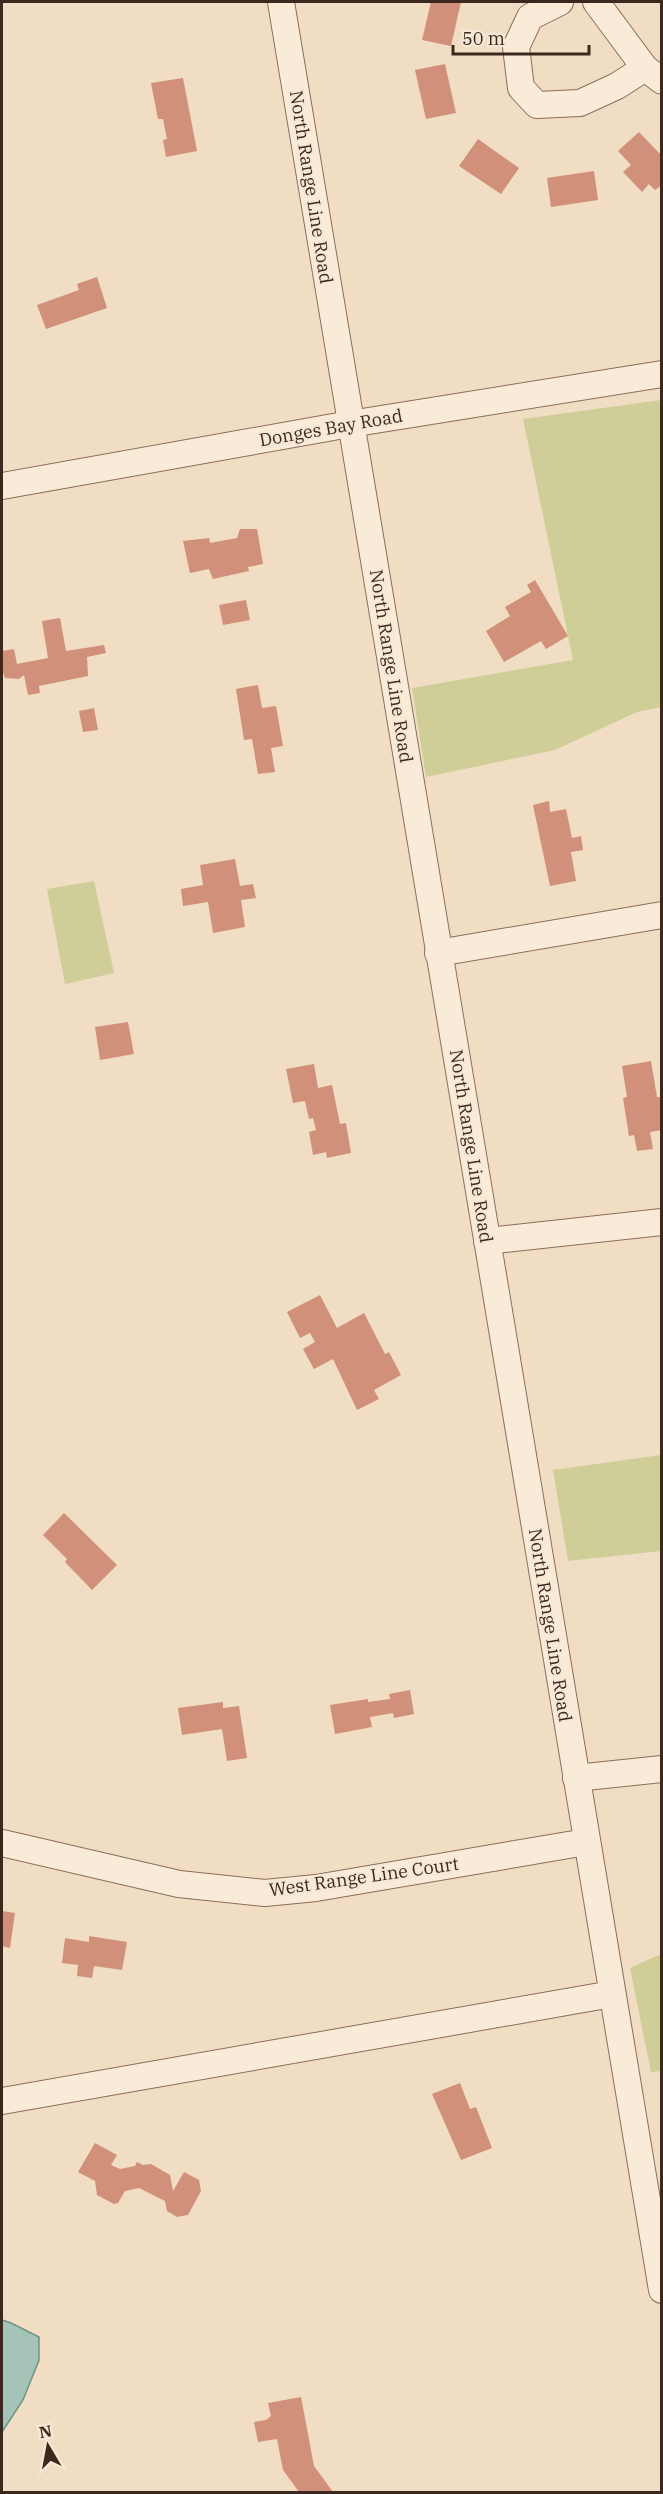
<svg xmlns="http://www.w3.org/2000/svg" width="663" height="2494" viewBox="0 0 663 2494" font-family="'IBM Plex Serif',serif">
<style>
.green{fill:#cfce98}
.water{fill:#a6c3b7;stroke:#6c9384;stroke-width:1.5}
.building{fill:#d09079}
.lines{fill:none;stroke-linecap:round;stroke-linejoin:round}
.minor-casing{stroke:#8c6d5a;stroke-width:28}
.minor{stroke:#faebd8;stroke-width:26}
.labels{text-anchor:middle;stroke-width:4.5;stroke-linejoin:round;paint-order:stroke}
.street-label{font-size:18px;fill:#3c281e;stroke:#f7e8d5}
</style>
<rect width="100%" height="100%" fill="#f0ddc4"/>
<g class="green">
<polygon points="661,400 661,707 637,712 555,750 426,777 412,688 573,660 523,419"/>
<polygon points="94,881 114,973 65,984 47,889"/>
<polygon points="661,1455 661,1551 568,1561 553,1470"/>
<polygon points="661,1954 661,2071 651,2072 630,1968"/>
</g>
<polygon class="water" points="2,2320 11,2323 39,2337 39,2360 23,2400 2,2432"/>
<g class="building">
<polygon points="431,2 461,2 451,46 422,40"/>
<polygon points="445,64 456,113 426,119 415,70"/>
<polygon points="183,78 197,151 166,157 163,140 167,139 163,119 158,119 151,83"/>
<polygon points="639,132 662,156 662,185 655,190 649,184 642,192 623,172 631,165 618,151"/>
<polygon points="478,139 519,168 501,194 459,166"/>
<polygon points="594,171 598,200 551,207 547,178"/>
<polygon points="97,277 107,308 46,329 37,305 79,290 77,284"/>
<polygon points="240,529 257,529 263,564 248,567 249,571 213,579 209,569 190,573 183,541 209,538 210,543 237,538"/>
<polygon points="535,580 568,636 546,649 541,641 504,662 486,631 510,616 505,607 531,592 527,585"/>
<polygon points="246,600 250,620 223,625 219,605"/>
<polygon points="60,618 66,651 104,645 106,653 87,657 88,676 39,686 40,693 28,695 24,675 19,679 5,678 2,670 2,651 14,649 17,664 48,658 42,621"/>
<polygon points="258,685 262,708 276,706 283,746 271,748 275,772 258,774 252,739 244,740 236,689"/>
<polygon points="94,708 98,730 83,732 79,711"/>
<polygon points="549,801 550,812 566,809 572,838 581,836 583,850 571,852 576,881 550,886 533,805"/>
<polygon points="235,859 240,886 253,884 256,898 241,900 245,927 213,933 208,902 183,906 181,889 203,885 200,865"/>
<polygon points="128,1022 134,1054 100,1060 95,1027"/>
<polygon points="651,1061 657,1097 662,1097 662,1130 650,1132 653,1149 637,1151 634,1135 629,1136 623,1098 627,1097 622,1066"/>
<polygon points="314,1064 318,1088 332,1085 340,1124 346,1123 351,1153 327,1158 326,1152 313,1155 309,1132 316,1130 313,1118 309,1119 305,1101 293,1103 286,1069"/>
<polygon points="320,1295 337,1328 364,1313 385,1354 389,1352 401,1375 374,1390 379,1399 357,1410 333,1359 314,1369 303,1349 315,1342 310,1333 300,1338 287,1312"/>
<polygon points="64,1513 117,1565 92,1590 65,1562 67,1559 43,1535"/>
<polygon points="410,1690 414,1714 394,1718 393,1713 370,1717 372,1727 335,1734 330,1705 368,1699 368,1702 390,1699 389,1694"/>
<polygon points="223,1702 223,1708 239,1706 247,1758 227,1761 222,1729 182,1735 178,1708"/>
<polygon points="2,1911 15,1913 10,1948 2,1946"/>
<polygon points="89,1936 127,1942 122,1970 94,1966 92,1978 77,1976 78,1965 62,1963 65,1938 89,1942"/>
<polygon points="460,2083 470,2109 476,2107 492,2148 461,2160 432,2094"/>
<polygon points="95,2143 117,2155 111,2165 120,2169 135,2166 137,2162 143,2165 151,2164 170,2175 173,2191 184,2172 199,2180 201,2191 188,2215 177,2217 167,2211 165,2201 139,2188 125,2191 118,2203 114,2204 97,2195 95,2181 78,2172"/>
<polygon points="301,2397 314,2466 333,2492 299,2492 283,2470 277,2439 258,2442 254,2422 266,2420 271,2416 268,2403"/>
</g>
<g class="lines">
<defs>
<g id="minor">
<polyline points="281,2 662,2290"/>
<polyline points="560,2 530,17 516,47 521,88 537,105 580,103 617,86 645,68"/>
<polyline points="596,2 645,68 662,81"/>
<polyline points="2,486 350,424 662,374"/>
<polyline points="438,953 662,915"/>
<polyline points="487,1241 662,1222"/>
<polyline points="576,1778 662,1769"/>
<polyline points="2,1843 179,1884 265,1893 316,1888 586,1842"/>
<polyline points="2,2101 612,1994"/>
</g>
</defs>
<use href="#minor" class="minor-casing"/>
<use href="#minor" class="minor"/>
</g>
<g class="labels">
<g class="street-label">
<text transform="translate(311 187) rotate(81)" y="6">North Range Line Road</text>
<text transform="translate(331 428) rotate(-10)" y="6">Donges Bay Road</text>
<text transform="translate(391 666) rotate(81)" y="6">North Range Line Road</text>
<text transform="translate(471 1146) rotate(81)" y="6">North Range Line Road</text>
<text transform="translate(550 1625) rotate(81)" y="6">North Range Line Road</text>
<text transform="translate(364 1877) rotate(-8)" y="6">West Range Line Court</text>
</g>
</g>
<rect width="663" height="2494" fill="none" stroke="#3c281e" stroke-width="6"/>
<g transform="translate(48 2446) rotate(350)" stroke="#f7e8d5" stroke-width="4.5" paint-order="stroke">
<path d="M0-4.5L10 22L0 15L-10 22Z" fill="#3c281e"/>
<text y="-9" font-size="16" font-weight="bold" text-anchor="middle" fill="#3c281e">N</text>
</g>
<path d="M453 45v9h136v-9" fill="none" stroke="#3c281e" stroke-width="3"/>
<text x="462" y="45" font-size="18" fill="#3c281e" stroke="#f7e8d5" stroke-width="4.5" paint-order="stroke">50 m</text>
</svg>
